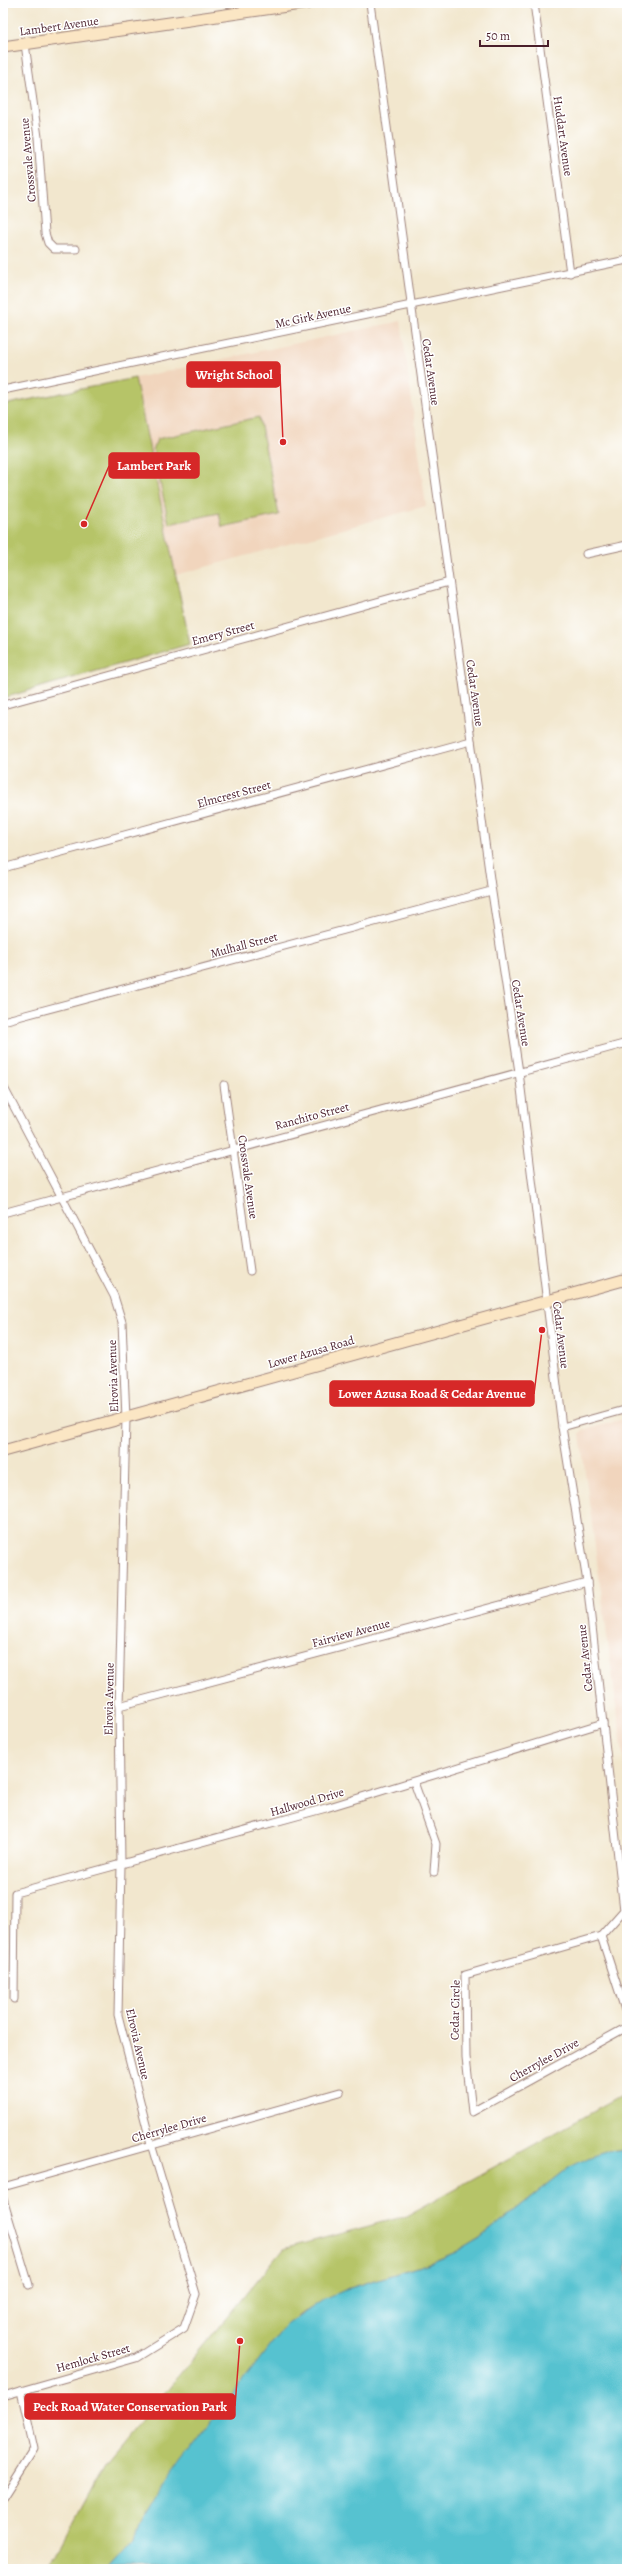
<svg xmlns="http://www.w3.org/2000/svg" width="630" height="2572" viewBox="0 0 630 2572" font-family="Alegreya,serif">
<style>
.built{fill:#f1d5bd}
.green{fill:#b6c467;stroke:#807249}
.water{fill:#56c2d0;stroke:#50707e}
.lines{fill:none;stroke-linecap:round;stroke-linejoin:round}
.street-casing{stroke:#9e837c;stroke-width:9}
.secondary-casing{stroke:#9e837c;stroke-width:13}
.street{stroke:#fff;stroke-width:7}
.secondary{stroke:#fbe6c4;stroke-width:11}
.labels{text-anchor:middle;stroke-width:3;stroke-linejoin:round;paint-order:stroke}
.street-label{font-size:12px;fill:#4a1f2b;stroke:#fff}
.leader{fill:none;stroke:#d62828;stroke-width:1.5}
.callout-dot{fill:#d62828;stroke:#fff;stroke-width:1.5}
.callout{fill:#d62828;stroke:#d62828;stroke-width:1.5}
.callout-label{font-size:13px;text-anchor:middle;font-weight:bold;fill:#fff}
</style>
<rect width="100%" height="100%" fill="#fff"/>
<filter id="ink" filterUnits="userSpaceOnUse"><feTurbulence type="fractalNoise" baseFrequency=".025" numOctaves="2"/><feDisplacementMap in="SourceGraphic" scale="8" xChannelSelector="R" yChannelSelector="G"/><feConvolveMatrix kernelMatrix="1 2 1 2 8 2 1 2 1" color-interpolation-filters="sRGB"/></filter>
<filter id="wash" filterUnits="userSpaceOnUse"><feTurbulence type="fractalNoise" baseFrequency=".012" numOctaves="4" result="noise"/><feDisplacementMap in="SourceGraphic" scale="16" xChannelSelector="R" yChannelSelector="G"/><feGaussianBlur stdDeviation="0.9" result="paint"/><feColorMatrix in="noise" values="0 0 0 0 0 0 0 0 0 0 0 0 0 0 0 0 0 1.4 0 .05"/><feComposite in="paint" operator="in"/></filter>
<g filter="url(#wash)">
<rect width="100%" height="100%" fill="#f2e7ce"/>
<g class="built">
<polygon points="401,321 426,506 176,575 135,378"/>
<polygon points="627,1418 627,1785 580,1434 584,1430"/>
</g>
<g class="green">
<polygon points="135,378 190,644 3,698 3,405"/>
<polygon points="259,417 279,515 222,527 219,513 169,524 153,450 157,439"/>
<polygon points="627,2093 627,2149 610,2151 570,2167 481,2237 456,2252 433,2262 347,2289 299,2315 140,2523 135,2541 110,2569 42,2569 60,2548 104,2466 283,2249 406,2216"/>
</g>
<polygon class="water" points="627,2149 627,2569 110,2569 135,2541 140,2523 161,2488 285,2326 323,2300 347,2289 433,2262 456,2252 481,2237 570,2167 590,2157 610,2151"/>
</g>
<g filter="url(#ink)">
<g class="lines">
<defs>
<g id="street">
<polyline points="370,3 491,886 519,1072 562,1427 587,1582 624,1910 601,1936"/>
<polyline points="534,3 570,273"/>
<polyline points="25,44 38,137 45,233 48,243 54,249 76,249"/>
<polyline points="3,390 627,260"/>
<polyline points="586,554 627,545"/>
<polyline points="3,705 449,582"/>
<polyline points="3,868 471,741"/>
<polyline points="3,1021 491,891"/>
<polyline points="224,1085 250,1271"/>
<polyline points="3,1086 114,1296 122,1322 126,1418 119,1706 121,1865 118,2015 151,2144 196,2294 184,2328 136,2358 3,2396"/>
<polyline points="3,1213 627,1043"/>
<polyline points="562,1427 627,1409"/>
<polyline points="119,1706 587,1582"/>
<polyline points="414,1782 436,1844 434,1872"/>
<polyline points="601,1936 465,1975 466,2057 472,2112 627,2027"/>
<polyline points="601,1936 627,2016"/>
<polyline points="14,1999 15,1893 326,1808 603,1723"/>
<polyline points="3,2187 340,2092"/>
<polyline points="3,2199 29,2285"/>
<polyline points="3,2498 34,2449 21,2391"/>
</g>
<g id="secondary">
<polyline points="3,47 308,3"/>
<polyline points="3,1451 627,1279"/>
</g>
</defs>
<use href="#street" class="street-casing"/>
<use href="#secondary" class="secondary-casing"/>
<use href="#street" class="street"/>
<use href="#secondary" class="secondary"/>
</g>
</g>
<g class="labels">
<g class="street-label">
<text transform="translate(59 26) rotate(-8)" y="4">Lambert Avenue</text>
<text transform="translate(563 136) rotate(82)" y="4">Huddart Avenue</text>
<text transform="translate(28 160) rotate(-95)" y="4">Crossvale Avenue</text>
<text transform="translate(313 316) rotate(-12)" y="4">Mc Girk Avenue</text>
<text transform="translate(431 372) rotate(82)" y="4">Cedar Avenue</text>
<text transform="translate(223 633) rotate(-15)" y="4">Emery Street</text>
<text transform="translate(475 693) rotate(82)" y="4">Cedar Avenue</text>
<text transform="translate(234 794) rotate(-15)" y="4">Elmcrest Street</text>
<text transform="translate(244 945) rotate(-15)" y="4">Mulhall Street</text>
<text transform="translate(521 1013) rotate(81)" y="4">Cedar Avenue</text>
<text transform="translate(312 1116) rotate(-15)" y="4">Ranchito Street</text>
<text transform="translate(248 1177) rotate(82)" y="4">Crossvale Avenue</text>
<text transform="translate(561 1335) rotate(83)" y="4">Cedar Avenue</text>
<text transform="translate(311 1352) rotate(-16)" y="4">Lower Azusa Road</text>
<text transform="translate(113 1376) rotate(-92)" y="4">Elrovia Avenue</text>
<text transform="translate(351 1633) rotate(-15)" y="4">Fairview Avenue</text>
<text transform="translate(585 1658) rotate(-96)" y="4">Cedar Avenue</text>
<text transform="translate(109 1699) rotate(-89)" y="4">Elrovia Avenue</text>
<text transform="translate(307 1802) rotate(-16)" y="4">Hallwood Drive</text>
<text transform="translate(455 2010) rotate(-89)" y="4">Cedar Circle</text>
<text transform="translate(138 2044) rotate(77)" y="4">Elrovia Avenue</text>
<text transform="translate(544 2060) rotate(-29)" y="4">Cherrylee Drive</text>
<text transform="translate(169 2128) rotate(-16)" y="4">Cherrylee Drive</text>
<text transform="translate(93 2358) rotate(-16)" y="4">Hemlock Street</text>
</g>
</g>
<path class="leader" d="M283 442L280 374M84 524L109 466M542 1330L534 1394M240 2341L235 2406"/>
<g class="callout-dot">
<circle cx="283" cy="442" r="4"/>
<circle cx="84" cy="524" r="4"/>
<circle cx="542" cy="1330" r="4"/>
<circle cx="240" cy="2341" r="4"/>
</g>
<g class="callout">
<rect x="187" y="362" width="93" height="25" rx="4"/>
<rect x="109" y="453" width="90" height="25" rx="4"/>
<rect x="330" y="1381" width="204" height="25" rx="4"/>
<rect x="25" y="2394" width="210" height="25" rx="4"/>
</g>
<g class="callout-label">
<text x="234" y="379">Wright School</text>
<text x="154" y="470">Lambert Park</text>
<text x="432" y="1398">Lower Azusa Road &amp; Cedar Avenue</text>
<text x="130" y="2411">Peck Road Water Conservation Park</text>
</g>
<rect width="630" height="2572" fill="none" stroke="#fff" stroke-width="16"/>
<path d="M480 40v6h68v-6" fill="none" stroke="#4a1f2b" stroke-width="2"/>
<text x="486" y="40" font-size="12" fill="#4a1f2b" stroke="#ffffff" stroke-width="3" paint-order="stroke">50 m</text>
</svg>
